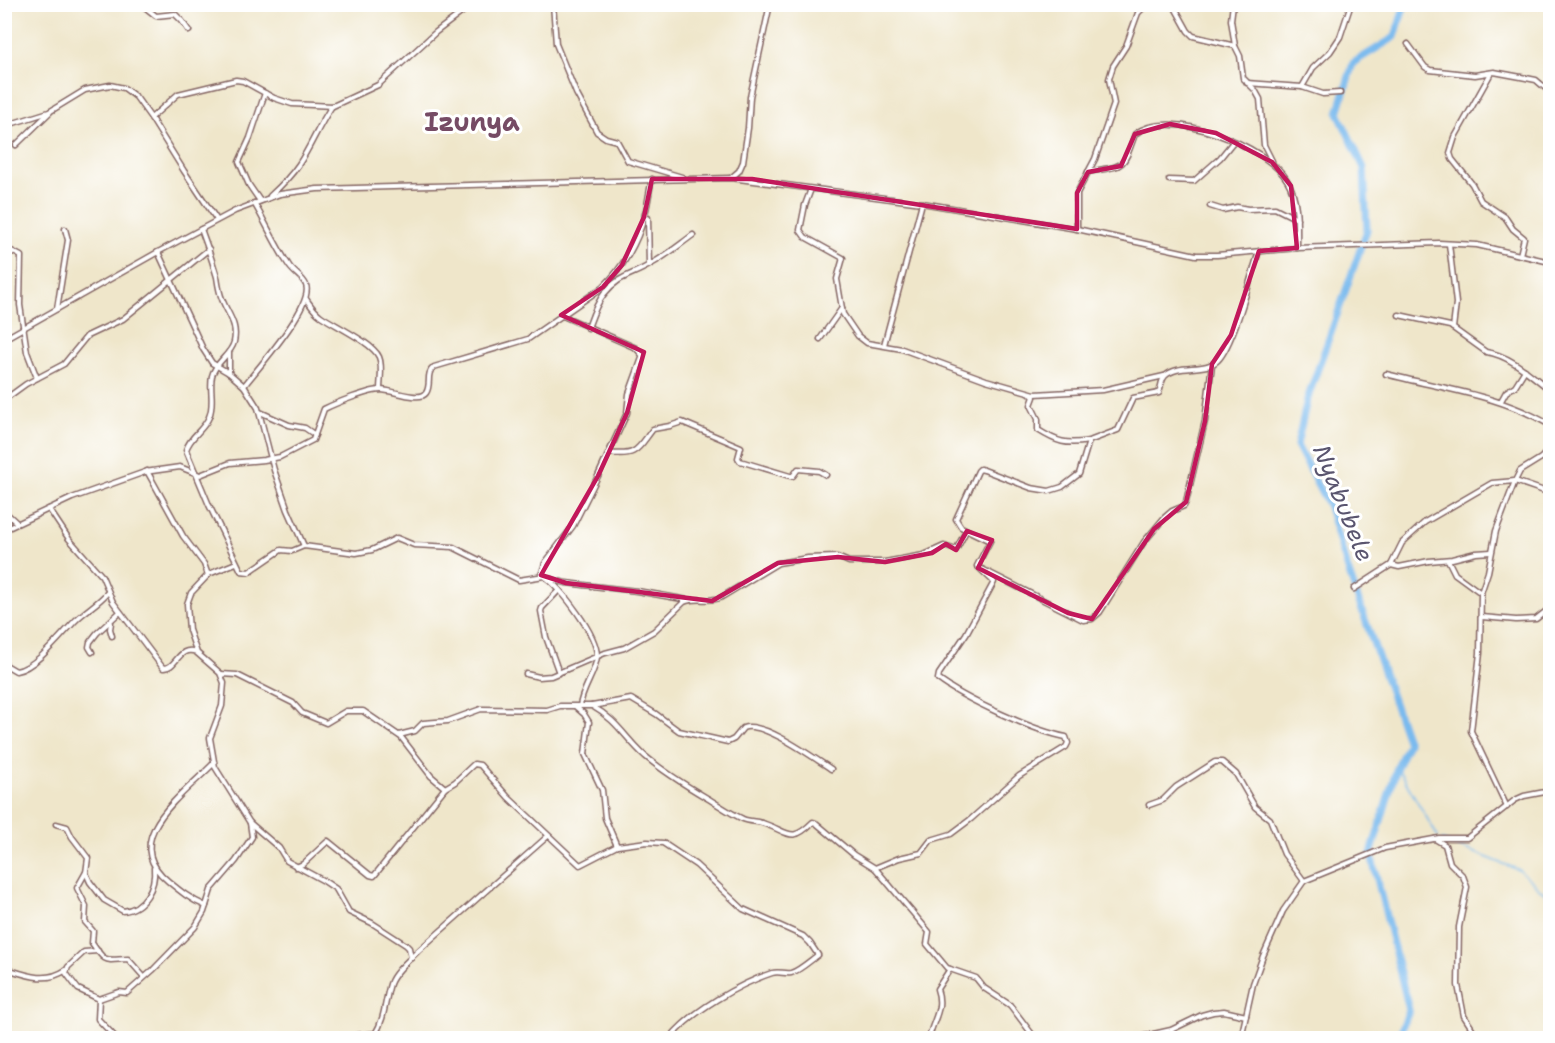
<svg xmlns="http://www.w3.org/2000/svg" width="1555" height="1043" viewBox="0 0 1555 1043" font-family="'Shantell Sans',sans-serif">
<style>
.lines{fill:none;stroke-linecap:round;stroke-linejoin:round}
.stream{stroke:#79baee;stroke-width:1.5}
.river{stroke:#79baee;stroke-width:7}
.minor-casing{stroke:#846563;stroke-width:7}
.minor{stroke:#fff;stroke-width:4}
.marked{fill:none;stroke:#c2185b;stroke-width:4.5;stroke-linejoin:round}
.labels{text-anchor:middle;stroke-width:6;stroke-linejoin:round;paint-order:stroke}
.water-label{font-size:24px;font-style:italic;fill:#5a556f;stroke:#fff}
.quarter-label{font-size:26px;font-weight:bold;fill:#764b65;stroke:#fff}
</style>
<rect width="100%" height="100%" fill="#fff"/>
<filter id="ink" filterUnits="userSpaceOnUse"><feTurbulence type="fractalNoise" baseFrequency=".0167" numOctaves="2"/><feDisplacementMap in="SourceGraphic" scale="12" xChannelSelector="R" yChannelSelector="G"/><feConvolveMatrix kernelMatrix="1 2 1 2 8 2 1 2 1" color-interpolation-filters="sRGB"/></filter>
<filter id="wash" filterUnits="userSpaceOnUse"><feTurbulence type="fractalNoise" baseFrequency=".008" numOctaves="4" result="noise"/><feDisplacementMap in="SourceGraphic" scale="24" xChannelSelector="R" yChannelSelector="G"/><feGaussianBlur stdDeviation="1.35" result="paint"/><feColorMatrix in="noise" values="0 0 0 0 0 0 0 0 0 0 0 0 0 0 0 0 0 1.4 0 .05"/><feComposite in="paint" operator="in"/></filter>
<g filter="url(#wash)">
<rect width="100%" height="100%" fill="#efe6ca"/>
<g class="lines">
<g class="stream">
<polyline points="1397,767 1438,837"/>
<polyline points="1442,840 1519,870 1550,898"/>
</g>
<polyline class="river" points="1398,1038 1409,1010 1371,854 1397,767 1408,743 1349,573 1329,507 1297,445 1307,400 1367,230 1364,168 1338,113 1353,63 1395,37 1405,4"/>
</g>
</g>
<g filter="url(#ink)">
<g class="lines">
<defs>
<g id="minor">
<polyline points="141,4 156,16 175,14 182,21 189,31"/>
<polyline points="553,4 556,44 576,93 597,132 606,138 617,141 628,161 682,177"/>
<polyline points="1173,4 1188,31 1193,36 1235,46"/>
<polyline points="1233,4 1231,20 1235,46 1240,56 1243,78 1255,90 1260,99 1264,145 1272,161"/>
<polyline points="1408,44 1425,67 1430,70 1475,75 1494,72 1521,77 1536,80 1550,92"/>
<polyline points="1491,73 1455,137 1450,153 1452,159 1472,184 1481,201 1505,217 1513,229 1524,238 1520,255"/>
<polyline points="1247,83 1302,87 1323,94 1340,93"/>
<polyline points="1302,87 1313,68 1330,52 1340,37 1351,4"/>
<polyline points="151,118 178,94 236,80 243,81 274,98 292,104 333,106 378,85 436,32 473,4"/>
<polyline points="4,126 49,112 85,90 110,85 124,88 136,97 151,118 184,171 217,220"/>
<polyline points="16,145 50,112"/>
<path d="M1088,172C1126,165 1122,170 1135,134C1169,106 1268,147 1287,180C1299,199 1297,227 1297,248"/>
<polyline points="732,177 739,171 743,162 748,128 750,97 770,4"/>
<polyline points="1169,180 1194,181 1220,158 1233,142"/>
<polyline points="811,189 805,205 800,230 805,237 843,258 837,279 843,314 858,336 867,343 902,349 986,380 1035,394 1103,390 1164,376"/>
<path d="M270,196C281,186 291,176 299,164C311,146 319,125 332,106"/>
<polyline points="260,201 249,185 239,162 250,138 265,93"/>
<polyline points="1210,206 1223,210 1237,207 1248,209 1275,208 1297,219"/>
<polyline points="648,218 649,265"/>
<path d="M201,229C207,245 212,260 217,277C218,284 219,292 222,299C228,315 238,324 234,342C231,355 215,362 212,376C209,390 215,403 209,417C204,430 190,436 186,450L209,505L241,571L249,572L281,550L292,551L304,546L356,553L372,550L397,538L414,545L453,547L519,580L544,576C561,588 598,635 597,657C595,674 582,689 580,706"/>
<polyline points="1077,229 1077,193 1095,159 1114,104 1109,79 1113,66 1126,46 1138,13 1147,4"/>
<polyline points="1449,244 1456,303 1453,328"/>
<polyline points="4,247 21,256 20,305 27,352 37,378"/>
<polyline points="158,252 203,349 212,363 229,373 244,386 258,408 274,470 288,510 304,546"/>
<path d="M306,299C311,306 314,311 321,316C334,325 373,343 379,357C383,366 380,380 380,390"/>
<polyline points="57,309 68,240 65,229"/>
<path d="M1399,315L1450,326L1486,352C1510,355 1532,376 1550,390"/>
<path d="M588,328C592,317 596,304 604,294C619,275 632,276 651,264C666,256 679,245 693,235"/>
<polyline points="4,339 158,252 235,211 280,194 317,189 731,178 922,203 1077,229 1196,255 1217,255 1297,248 1439,243 1477,245 1550,262"/>
<polyline points="820,339 842,308"/>
<polyline points="884,345 922,203"/>
<polyline points="229,373 229,352"/>
<path d="M1386,374C1443,389 1500,395 1550,425"/>
<path d="M244,386C257,369 314,306 306,285C303,277 292,272 288,264C275,245 266,223 254,203"/>
<path d="M1031,394L1034,397L1031,405L1038,419V430C1057,442 1066,445 1089,441"/>
<polyline points="4,400 26,384 64,364 87,336 123,319 209,249"/>
<polyline points="1501,401 1506,392 1515,386 1525,370"/>
<polyline points="260,412 289,425 305,428 315,435"/>
<path d="M609,453C638,457 638,448 653,429L670,426L682,422L741,447L738,458L740,461L790,476H793L798,469L819,471L826,475"/>
<polyline points="147,471 183,536 204,564 208,575"/>
<path d="M49,509L69,539L102,576L113,602L163,668C177,669 178,645 196,652"/>
<polyline points="4,511 17,523"/>
<path d="M4,530L72,498L145,472L180,467L200,475L230,463L264,460L280,457L313,440L324,409C336,403 369,390 381,390C392,390 420,402 426,393C432,384 425,374 434,367L528,339L603,287C622,269 638,242 644,217C648,205 649,191 652,179"/>
<polyline points="1448,560 1455,574 1481,593"/>
<polyline points="236,563 209,574 191,593 187,604 189,630 197,653 220,673 224,683 222,706 210,738 215,767 250,823 279,848 287,861 324,881 336,889 349,912 372,923 406,945 409,948 411,958"/>
<polyline points="1391,565 1399,567 1429,561 1452,559 1476,553 1491,552"/>
<polyline points="982,569 1083,620 1092,619 1100,612 1144,542 1164,518 1172,511 1184,506 1186,502 1205,421 1212,364"/>
<polyline points="541,575 545,563 573,526 598,476 627,413 629,394 642,358 642,355 636,348 561,315"/>
<polyline points="548,578 566,583 637,591 688,600"/>
<polyline points="1354,589 1391,565 1402,543 1425,522 1492,483 1515,481 1550,493"/>
<polyline points="1482,617 1516,620 1536,619 1550,608"/>
<polyline points="111,623 110,629 112,636"/>
<polyline points="92,652 89,647 90,642 97,633 120,612"/>
<path d="M4,664L16,671C36,668 62,634 76,620C86,610 99,603 108,592"/>
<polyline points="559,673 546,637 541,611 542,608 559,590"/>
<polyline points="221,674 237,675 293,703 302,713 326,723 346,711 363,711 401,737 431,776 445,788"/>
<path d="M526,674L539,677L551,676L605,653L624,648L654,631L684,602C695,597 708,602 720,598L778,563L808,558L837,557L849,562H885L924,555L944,546L956,550L966,531"/>
<path d="M592,706C617,720 625,738 645,756C664,772 685,785 707,798C719,805 730,813 743,819C750,822 758,821 765,824C789,832 791,844 813,822L816,823L854,855L875,868L929,932L927,944L947,968L976,978L984,988L1010,1005L1035,1038"/>
<polyline points="576,707 584,714 589,722 585,754 602,790 605,818 617,846"/>
<path d="M399,735L415,731L423,723L448,721L481,709L547,710L560,706H592L631,699L656,714L679,731L728,742L734,739L743,728C762,720 814,758 831,769"/>
<polyline points="1149,805 1163,800 1176,787 1215,762 1222,762 1236,774 1255,807 1270,819 1284,854 1304,881"/>
<polyline points="1507,807 1471,731 1480,653 1481,593 1488,572 1496,531 1515,481 1520,471 1541,458 1550,448"/>
<path d="M56,824L67,827L72,837L88,858L86,873L90,882L104,900L123,911C144,909 156,887 154,868"/>
<polyline points="1435,839 1445,845 1450,863 1463,876 1467,887 1459,927 1458,985 1464,1016 1478,1038"/>
<path d="M296,867L303,864L328,841L370,875L374,876L445,788L455,782L474,764L480,765L508,797L580,865L617,846L647,842L663,843L696,865L743,909L803,936L810,943L818,955C811,960 799,971 791,973C784,974 779,971 772,973C739,984 692,1011 670,1038"/>
<path d="M875,868L899,858L921,853L931,840L951,834L971,819L1019,776L1066,747L1068,743L1066,737C1034,731 964,699 938,679L939,674L966,634L994,582L977,566L990,541L961,527L956,519L978,471L980,469L984,470L1031,488L1049,491L1062,487L1079,474L1089,441L1118,430L1133,398L1159,393C1161,388 1161,380 1165,376C1179,363 1205,373 1218,360C1234,343 1251,276 1259,251"/>
<path d="M86,872L77,888L86,906L85,922L93,931L92,943C106,964 105,960 128,959L144,977"/>
<path d="M206,906C191,900 180,891 168,881C117,839 184,794 213,764"/>
<polyline points="98,951 84,952 68,967 66,973 78,989 99,999 98,1019 116,1038"/>
<path d="M4,968C26,975 45,984 66,970"/>
<polyline points="99,999 119,992 127,993 153,970 195,927 204,912 211,890 236,861 252,837 250,823"/>
<path d="M375,1034C385,1019 385,1000 390,984C394,972 409,960 418,951L548,836"/>
<polyline points="330,1038 379,1033 390,1038"/>
<path d="M929,1038C933,1019 944,1009 937,989L950,969"/>
<polyline points="1136,1038 1171,1030 1202,1015 1213,1012 1224,1011 1246,1016"/>
<polyline points="1241,1038 1253,984 1263,956 1283,911 1304,881 1385,848 1439,838 1467,838 1515,800 1524,796 1550,791"/>
</g>
</defs>
<use href="#minor" class="minor-casing"/>
<use href="#minor" class="minor"/>
</g>
</g>
<path class="marked" d="M1170,124L1216,133L1272,162L1291,186L1297,248L1259,251L1231,335L1212,364L1205,421L1186,502L1154,529L1092,619L1068,613L978,568L992,540L967,531L956,550L946,544L932,553L885,562L838,557L778,563L712,601L566,583L541,575L598,476L627,413L644,352L561,315L603,287L622,265L644,217L652,179H752L1077,229V193L1088,172L1121,166L1135,134Z"/>
<g class="labels">
<g class="water-label">
<text transform="translate(1343 503) rotate(68)" y="8">Nyabubele</text>
</g>
<g class="quarter-label">
<text x="472" y="131">Izunya</text>
</g>
</g>
<rect width="1555" height="1043" fill="none" stroke="#fff" stroke-width="24"/>
</svg>
